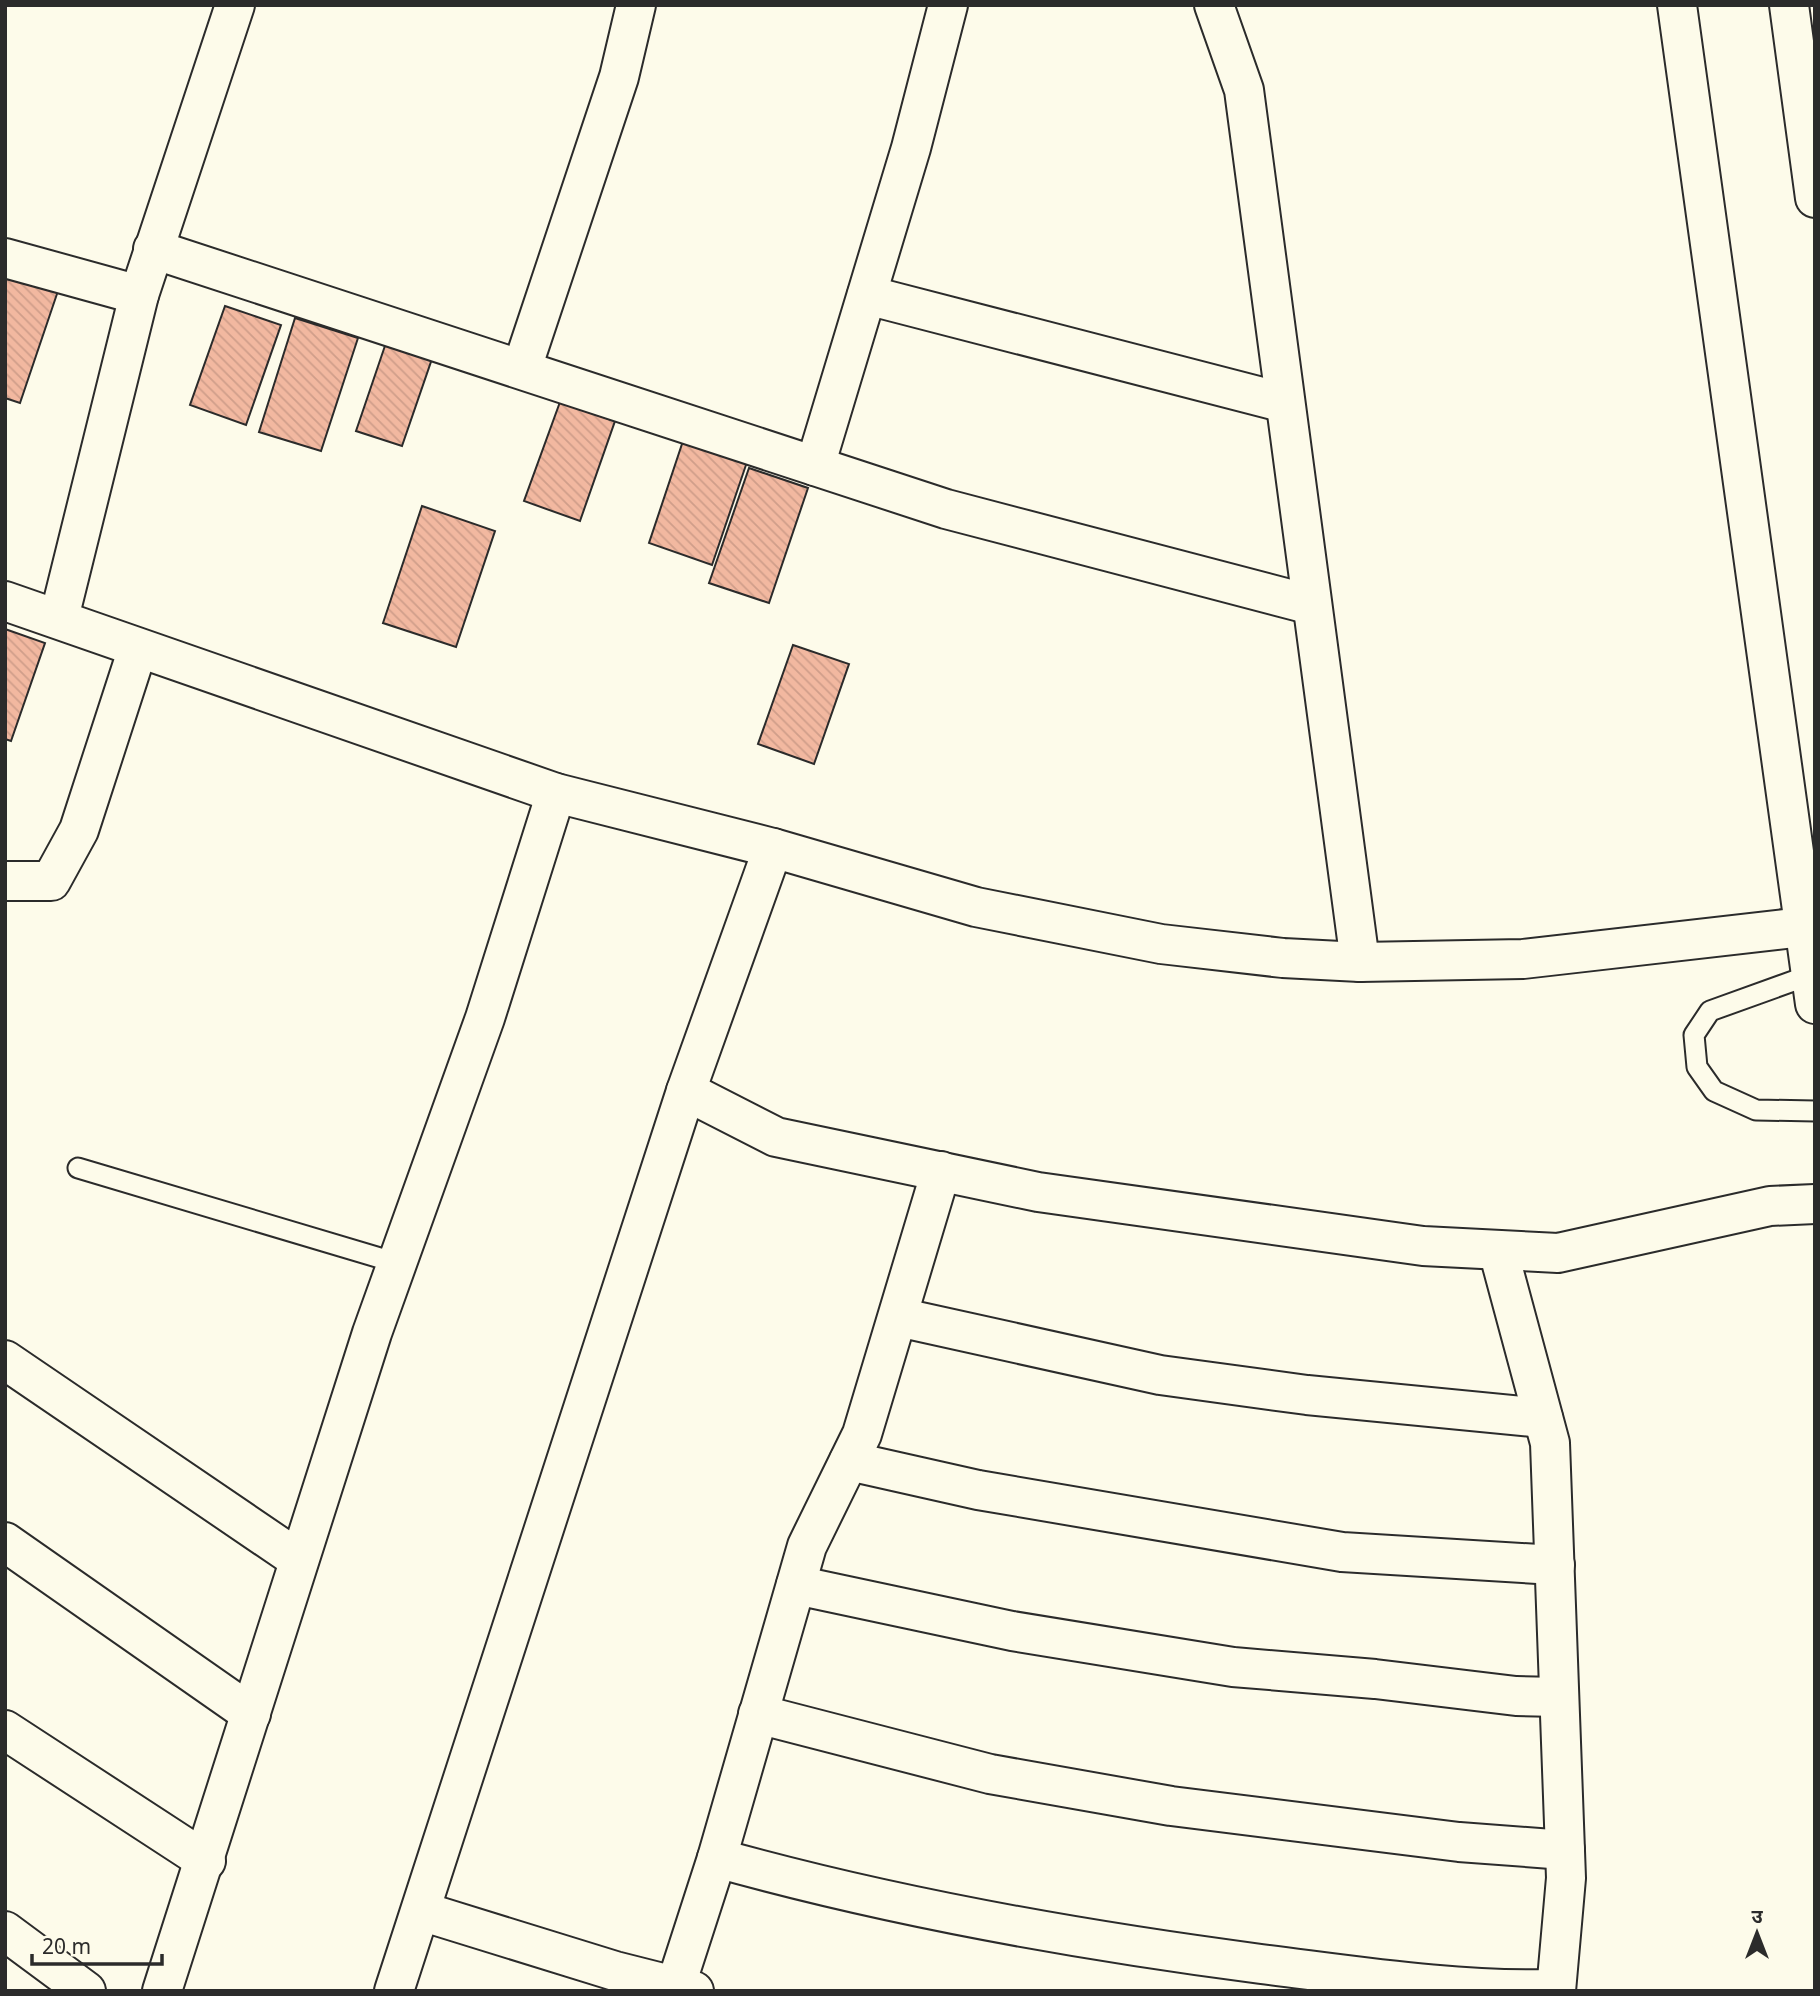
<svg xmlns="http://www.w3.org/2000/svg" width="1820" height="1996" viewBox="0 0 1820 1996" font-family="'Noto Sans','Noto Sans Devanagari',sans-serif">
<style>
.building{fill:url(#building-back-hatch);stroke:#2b2b2b;stroke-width:2}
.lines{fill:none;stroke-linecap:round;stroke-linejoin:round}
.service-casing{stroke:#2b2b2b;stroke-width:23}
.minor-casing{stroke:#2b2b2b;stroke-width:42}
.tertiary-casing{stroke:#2b2b2b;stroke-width:42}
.secondary-casing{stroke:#2b2b2b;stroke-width:42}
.service{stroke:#fdfbea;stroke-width:19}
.minor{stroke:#fdfbea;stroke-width:38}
.tertiary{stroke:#fdfbea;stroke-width:38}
.secondary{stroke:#fdfbea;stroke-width:38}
</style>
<defs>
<pattern id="building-back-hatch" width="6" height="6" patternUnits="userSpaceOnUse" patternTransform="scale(1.75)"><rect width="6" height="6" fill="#f2b8a0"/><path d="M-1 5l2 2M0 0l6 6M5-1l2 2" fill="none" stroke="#d09e8a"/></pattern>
</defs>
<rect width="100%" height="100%" fill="#fdfbea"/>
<g class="building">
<polygon points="5,270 59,288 20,403 5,398"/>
<polygon points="225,306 281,325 246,425 190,405"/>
<polygon points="295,318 358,338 321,451 259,432"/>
<polygon points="389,334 435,350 402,446 356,431"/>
<polygon points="560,402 615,421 580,521 524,501"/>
<polygon points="683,441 747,462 712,565 649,543"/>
<polygon points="749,468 808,488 769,603 709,583"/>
<polygon points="422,506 495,531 456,647 383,623"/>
<polygon points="5,629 45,643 11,741 5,739"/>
<polygon points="793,645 849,664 814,764 758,744"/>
</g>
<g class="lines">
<defs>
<g id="service">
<polyline points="1810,975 1710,1011 1694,1035 1697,1067 1714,1091 1756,1110 1815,1111"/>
<polyline points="78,1168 397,1263"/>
</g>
<g id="minor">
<polyline points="1214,5 1244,90 1360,962"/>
<polyline points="153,249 946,509 1312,605"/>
<polyline points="5,258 139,295"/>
<polyline points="867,295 1285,403"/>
<polyline points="522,368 619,77 636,5"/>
<polyline points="815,466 911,148 948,5"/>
<polyline points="59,618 139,295 235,5"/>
<polyline points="5,881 51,881 79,830 138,648"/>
<polyline points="686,1091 776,1137 1038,1192 1423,1246 1558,1253 1770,1206 1815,1204"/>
<polyline points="1498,1250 1550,1443 1566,1878 1556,1991"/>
<polyline points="898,1317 1160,1375 1307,1395 1543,1418"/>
<polyline points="5,1360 299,1560"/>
<polyline points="849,1461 978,1490 1342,1552 1555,1565"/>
<polyline points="5,1542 251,1714"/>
<polyline points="796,1585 1012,1631 1233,1667 1375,1679 1516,1696 1559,1697"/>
<polyline points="758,1714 990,1774 1171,1806 1459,1842 1565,1850"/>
<polyline points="5,1730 206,1861"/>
<path d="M717,1858C895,1908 1078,1940 1261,1964C1358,1976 1458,1992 1556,1989"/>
<polyline points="421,1911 615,1971 694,1991"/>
<polyline points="5,1931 86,1991"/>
<polyline points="162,1991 372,1333 485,1018 556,793"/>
<polyline points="394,1991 686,1091 773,848"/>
<polyline points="674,1991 717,1858 807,1546 862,1434 941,1171"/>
</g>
<polyline id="tertiary" points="5,601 556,793 773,848 976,907 1161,944 1283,958 1360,962 1523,959 1802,927"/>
<g id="secondary">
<polyline points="1677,5 1815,1004"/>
<polyline points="1789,5 1815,198"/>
</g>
</defs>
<use href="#service" class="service-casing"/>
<use href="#minor" class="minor-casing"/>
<use href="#tertiary" class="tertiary-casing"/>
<use href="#secondary" class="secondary-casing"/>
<use href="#service" class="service"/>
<use href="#minor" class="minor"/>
<use href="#tertiary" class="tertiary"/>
<use href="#secondary" class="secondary"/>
</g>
<rect width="1820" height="1996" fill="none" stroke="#2b2b2b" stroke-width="14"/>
<g transform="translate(1757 1933)" stroke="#fdfbea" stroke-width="5" paint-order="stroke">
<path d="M0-5L12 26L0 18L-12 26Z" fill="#2b2b2b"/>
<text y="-10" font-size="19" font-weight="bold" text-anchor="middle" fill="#2b2b2b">उ</text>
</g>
<path d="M32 1954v10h130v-10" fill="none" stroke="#2b2b2b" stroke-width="3.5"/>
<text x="42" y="1954" font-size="21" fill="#2b2b2b" stroke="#fdfbea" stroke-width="5" paint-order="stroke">20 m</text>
</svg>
